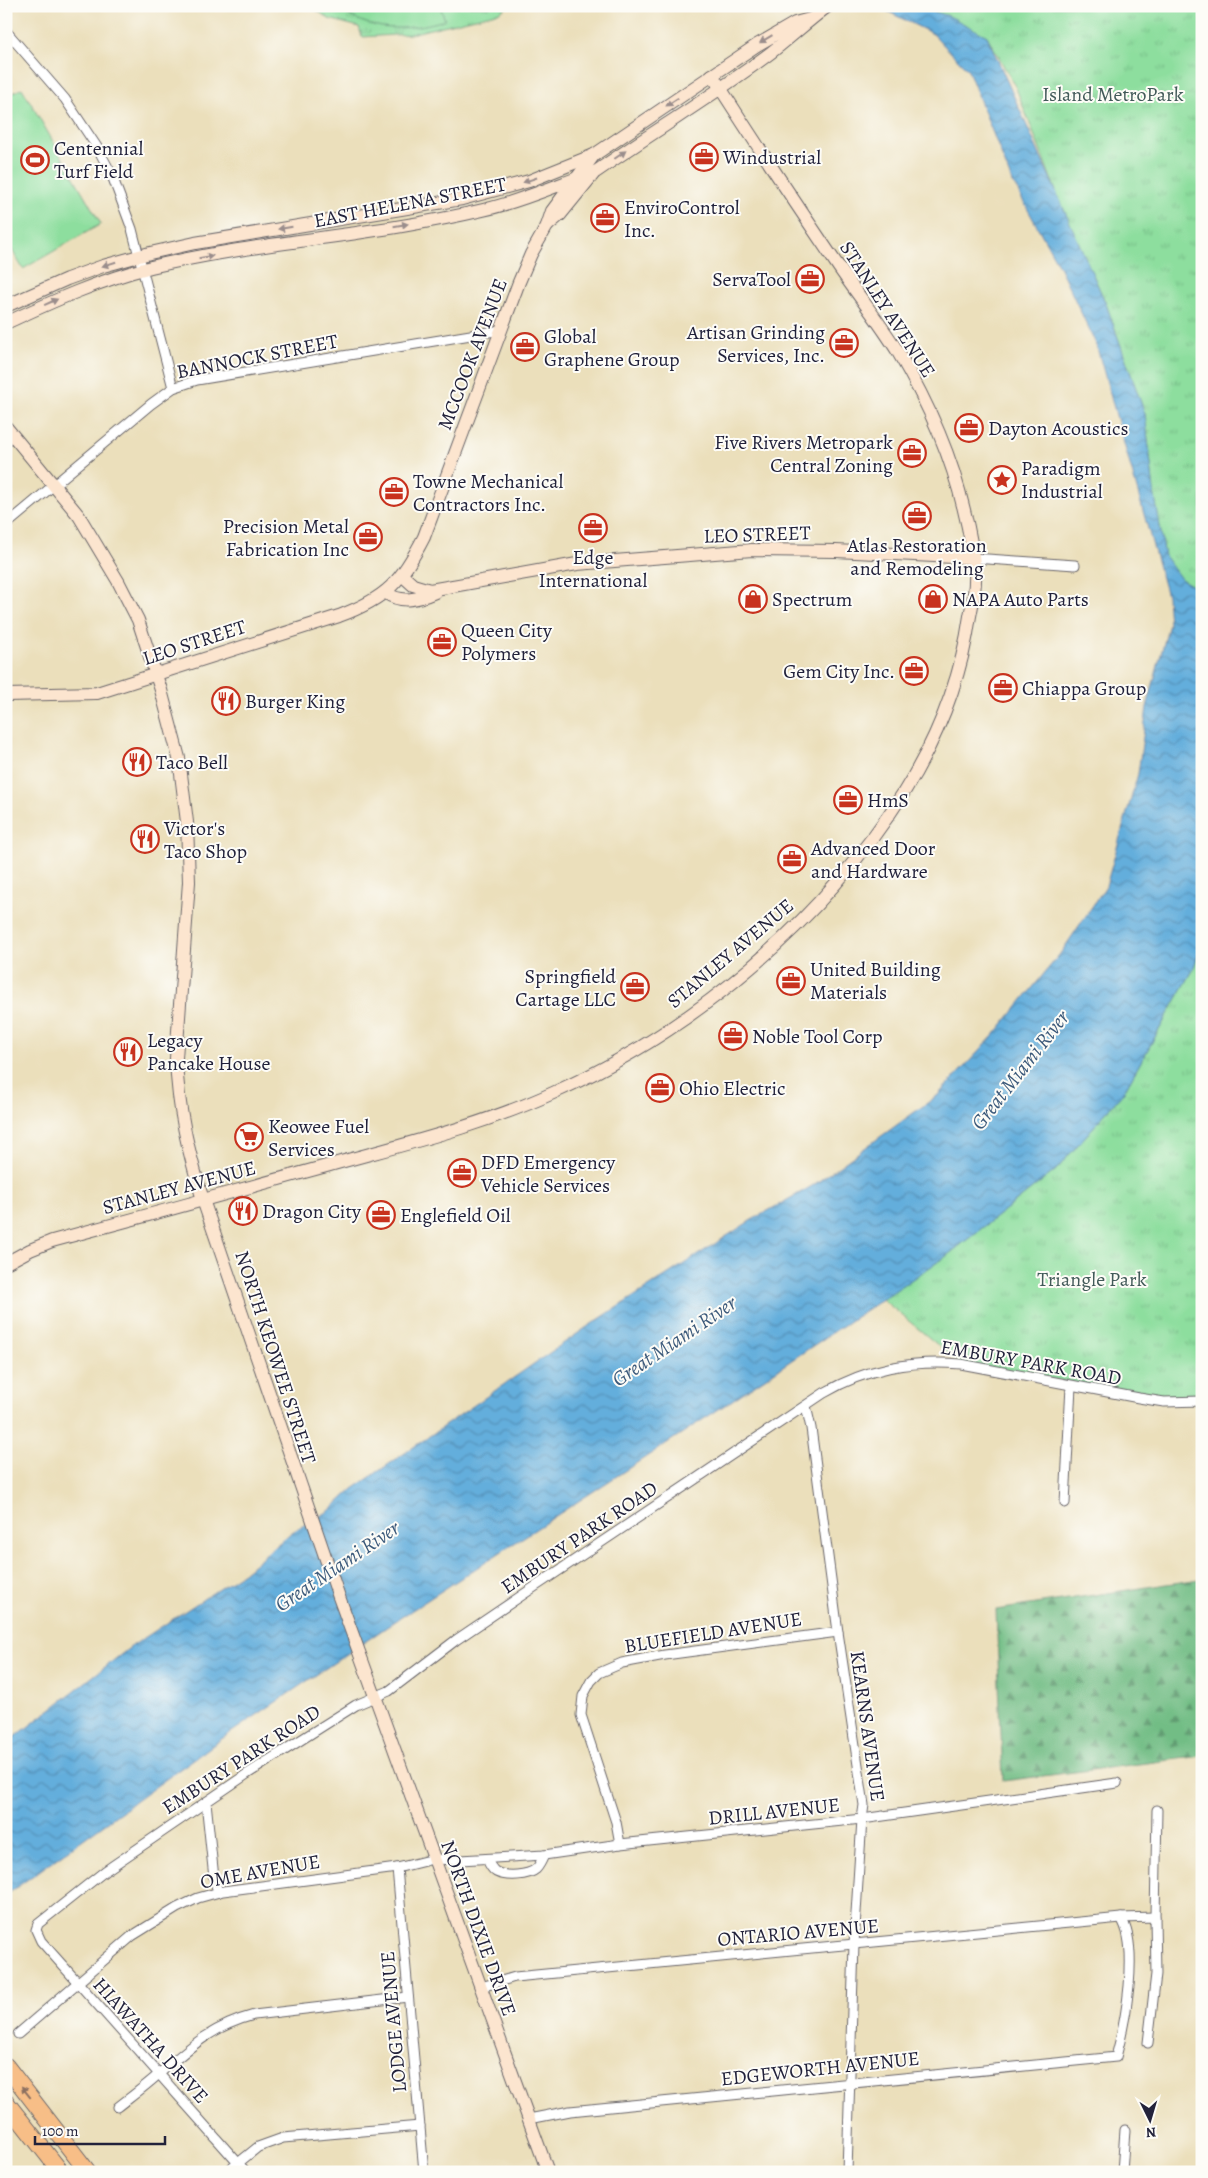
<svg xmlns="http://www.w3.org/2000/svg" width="1208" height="2178" viewBox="0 0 1208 2178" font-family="Alegreya,serif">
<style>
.grass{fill:url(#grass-tufts);stroke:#58806c}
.forest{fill:url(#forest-firs);stroke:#4a7060}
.pitch{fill:#8dde9e;stroke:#58806c}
.water{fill:url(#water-waves);stroke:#43688c}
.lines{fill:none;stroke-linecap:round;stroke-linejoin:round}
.street-casing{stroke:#686468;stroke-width:11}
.secondary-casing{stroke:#686468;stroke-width:14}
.highway-casing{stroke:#686468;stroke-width:18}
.street{stroke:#fff;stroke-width:9}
.secondary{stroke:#fce5cf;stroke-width:12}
.highway{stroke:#f7be87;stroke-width:16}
.oneway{fill:#9a8d8c}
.oneway2{fill:#8c7061}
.labels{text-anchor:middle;stroke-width:4;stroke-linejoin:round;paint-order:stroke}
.park-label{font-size:20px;fill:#425a59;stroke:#fdfcf7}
.poi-label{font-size:20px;fill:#22223b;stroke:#fdfcf7;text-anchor:start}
.street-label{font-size:20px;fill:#22223b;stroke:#fdfcf7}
.water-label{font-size:21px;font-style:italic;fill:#3c5a7b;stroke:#fdfcf7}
</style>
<defs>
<pattern id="grass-tufts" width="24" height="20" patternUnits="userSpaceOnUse" patternTransform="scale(1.25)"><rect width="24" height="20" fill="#8dde9e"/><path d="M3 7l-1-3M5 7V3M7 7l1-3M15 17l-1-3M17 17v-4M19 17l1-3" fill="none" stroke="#79be89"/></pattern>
<pattern id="forest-firs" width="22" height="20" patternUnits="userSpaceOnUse" patternTransform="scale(1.25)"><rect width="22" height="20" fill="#72bd85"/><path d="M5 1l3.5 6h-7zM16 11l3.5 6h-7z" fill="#5d996e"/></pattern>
<pattern id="water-waves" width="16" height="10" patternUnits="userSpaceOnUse" patternTransform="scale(1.25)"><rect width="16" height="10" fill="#64aedc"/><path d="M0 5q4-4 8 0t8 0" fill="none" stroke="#528db4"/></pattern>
</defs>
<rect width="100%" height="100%" fill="#fdfcf7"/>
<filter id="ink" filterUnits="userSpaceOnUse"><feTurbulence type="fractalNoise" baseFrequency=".02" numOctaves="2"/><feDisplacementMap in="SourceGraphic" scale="10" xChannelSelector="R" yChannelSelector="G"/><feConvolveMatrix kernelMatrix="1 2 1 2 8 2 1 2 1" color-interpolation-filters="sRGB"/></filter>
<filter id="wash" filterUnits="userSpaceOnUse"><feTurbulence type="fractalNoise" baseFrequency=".0096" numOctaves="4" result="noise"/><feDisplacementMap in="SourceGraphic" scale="20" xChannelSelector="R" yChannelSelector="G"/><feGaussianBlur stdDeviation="1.12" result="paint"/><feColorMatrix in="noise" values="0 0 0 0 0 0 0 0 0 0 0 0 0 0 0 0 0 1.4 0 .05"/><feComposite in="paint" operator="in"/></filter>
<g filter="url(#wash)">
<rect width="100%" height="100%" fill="#ebdfbb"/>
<g class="grass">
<polygon points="311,6 508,6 500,12 410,34 362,37 359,27 329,19"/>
<polygon points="916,6 1202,6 1202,584 1197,588 1180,579 1165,557 1154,491 1145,414 1106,304 1059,199 1016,88 987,36"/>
<polygon points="1202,945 1202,1401 1187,1402 961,1364 882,1299 945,1257 1056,1170 1123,1093 1192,972"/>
</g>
<polygon class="forest" points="1200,1579 1202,1756 1003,1781 996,1610"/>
<g class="pitch">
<path d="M335,6H440L445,20C403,32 371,33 335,6Z"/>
<polygon points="22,88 101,224 23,269 6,240 6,97"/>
</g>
<polygon class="water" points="882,6 916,6 949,16 987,36 1106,304 1145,414 1154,491 1165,557 1181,579 1196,588 1202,584 1202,945 1192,972 1123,1093 1056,1170 945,1257 713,1413 400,1618 220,1740 6,1895 6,1744 132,1646 243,1573 292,1532 329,1511 353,1489 587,1327 750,1221 812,1186 937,1096 995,1034 1060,954 1106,886 1138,774 1147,707 1169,624 1167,596 1096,344 1059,266 1011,179 968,70 933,34 885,10"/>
</g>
<g filter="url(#ink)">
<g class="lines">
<defs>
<g id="street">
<polyline points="6,31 65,99 97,147 111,173 132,229 173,388"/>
<polyline points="6,525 151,404 173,388 197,380 501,330"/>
<polyline points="973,558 1075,565"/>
<polyline points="806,1406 811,1428 838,1632 864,1805 862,1819 854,1944 847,2172"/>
<polyline points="1065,1503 1071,1386"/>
<polyline points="206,1802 214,1878 218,1892"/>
<polyline points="620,1844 616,1822 581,1715 583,1696 591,1681 599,1673 622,1663 665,1655 838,1632"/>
<path d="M487,1859C489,1864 491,1869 496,1872C506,1877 528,1876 536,1869C540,1865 542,1860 544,1855"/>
<polyline points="397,1868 424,2172"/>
<polyline points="1155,1917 1157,1810"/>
<polyline points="481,1987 515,1977 1121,1918 1155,1917 1156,1974 1148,2043"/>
<polyline points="18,2034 132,1936 177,1908 198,1898 223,1891 397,1868 433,1859 460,1860 544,1855 620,1844 862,1819 1117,1783"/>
<path d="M118,2107C132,2096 147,2085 160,2073C191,2046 213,2026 254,2015L408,1997"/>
<path d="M529,2119L570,2111L1116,2057C1125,2024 1140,1947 1121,1918"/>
<polyline points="227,2172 258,2147 283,2138 420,2126"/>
<path d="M246,2172L41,1941L36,1930L38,1924L105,1871L247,1774L356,1705L389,1691L456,1640L521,1596L824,1393C867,1368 911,1360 961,1364L1139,1398L1164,1402L1202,1401"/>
<polyline points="1122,2172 1125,2130"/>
</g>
<g id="secondary">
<polyline points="547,226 560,215 595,172"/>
<polyline points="6,306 67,279 103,266 150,253 195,243 462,199 529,181 594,155 757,45 795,23 810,19"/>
<path d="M6,323C53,301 100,280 151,267C260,241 374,236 483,210C523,201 559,184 597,171C653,132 711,97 765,57C787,41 806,22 828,6"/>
<path d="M6,427L79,516L118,581L138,620L161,690L179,758L187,822L189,882L176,1058C178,1111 188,1150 203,1200L339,1597L548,2172"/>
<polyline points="402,575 413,585 430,590 577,564 752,550 836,551 973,558"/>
<path d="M386,593C402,604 419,599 435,592"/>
<path d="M6,695L97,693L339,616C387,598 401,582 424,537L519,282L531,254L547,226L552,211L594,155"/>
<path d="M6,1263L30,1250L52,1241C145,1216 237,1191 330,1165C405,1144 481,1126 553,1093C694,1030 821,923 904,792C937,739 961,679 970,616C973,602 976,586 975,572C973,551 969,530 964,510C951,454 927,401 898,352C879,321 856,293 836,263C794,201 752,138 712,75"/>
</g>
<g id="highway">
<polyline points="6,2066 88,2172"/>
<polyline points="6,2102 61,2172"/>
</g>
</defs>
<use href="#street" class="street-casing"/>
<use href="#secondary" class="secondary-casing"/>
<use href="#highway" class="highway-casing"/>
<use href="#street" class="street"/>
<use href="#secondary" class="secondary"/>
<use href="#highway" class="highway"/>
</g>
<defs><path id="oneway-solid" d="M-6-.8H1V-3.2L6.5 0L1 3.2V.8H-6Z" transform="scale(1.25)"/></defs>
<g class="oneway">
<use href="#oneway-solid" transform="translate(766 39) rotate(149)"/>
<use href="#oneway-solid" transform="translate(672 102) rotate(146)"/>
<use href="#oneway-solid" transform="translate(620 155) rotate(-35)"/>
<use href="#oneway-solid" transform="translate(530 180) rotate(161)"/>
<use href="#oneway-solid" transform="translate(401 225) rotate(-9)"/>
<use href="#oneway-solid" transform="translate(285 228) rotate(171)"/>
<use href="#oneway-solid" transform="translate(206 257) rotate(-10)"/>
<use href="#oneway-solid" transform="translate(109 264) rotate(163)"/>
<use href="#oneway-solid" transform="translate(51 302) rotate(-24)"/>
</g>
<use class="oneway2" href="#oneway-solid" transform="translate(26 2092) rotate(-128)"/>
</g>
<defs>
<symbol id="office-ring" viewBox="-11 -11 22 22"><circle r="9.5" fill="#fdfcf7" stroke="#c8321e" stroke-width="1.5"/><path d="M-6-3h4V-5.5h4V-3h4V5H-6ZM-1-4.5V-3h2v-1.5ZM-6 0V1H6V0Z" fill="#c8321e"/></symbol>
<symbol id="stadium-ring" viewBox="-11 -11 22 22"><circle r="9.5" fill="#fdfcf7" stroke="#c8321e" stroke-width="1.5"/><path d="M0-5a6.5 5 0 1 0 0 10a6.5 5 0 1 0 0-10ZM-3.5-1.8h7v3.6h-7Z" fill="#c8321e"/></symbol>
<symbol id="sight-ring" viewBox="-11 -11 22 22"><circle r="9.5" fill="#fdfcf7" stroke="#c8321e" stroke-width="1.5"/><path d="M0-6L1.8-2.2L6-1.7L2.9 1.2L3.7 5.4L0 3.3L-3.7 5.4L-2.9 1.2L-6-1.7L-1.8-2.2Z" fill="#c8321e"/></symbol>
<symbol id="shop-ring" viewBox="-11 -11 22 22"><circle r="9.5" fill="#fdfcf7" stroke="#c8321e" stroke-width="1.5"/><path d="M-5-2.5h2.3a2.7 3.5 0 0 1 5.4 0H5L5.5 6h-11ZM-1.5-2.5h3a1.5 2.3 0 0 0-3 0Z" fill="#c8321e"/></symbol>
<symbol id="restaurant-ring" viewBox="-11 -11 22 22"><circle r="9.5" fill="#fdfcf7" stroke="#c8321e" stroke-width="1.5"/><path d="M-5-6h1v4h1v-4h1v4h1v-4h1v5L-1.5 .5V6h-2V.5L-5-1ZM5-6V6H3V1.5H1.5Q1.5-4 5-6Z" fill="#c8321e"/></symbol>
<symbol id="supermarket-ring" viewBox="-11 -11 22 22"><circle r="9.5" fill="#fdfcf7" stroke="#c8321e" stroke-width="1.5"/><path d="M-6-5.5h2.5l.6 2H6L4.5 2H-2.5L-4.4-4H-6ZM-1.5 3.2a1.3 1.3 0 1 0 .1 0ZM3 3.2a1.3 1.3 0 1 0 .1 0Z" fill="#c8321e"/></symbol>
</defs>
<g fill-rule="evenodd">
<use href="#office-ring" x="688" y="141" width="32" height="32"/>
<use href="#stadium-ring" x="19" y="144" width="32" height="32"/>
<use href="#office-ring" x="589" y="202" width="32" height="32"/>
<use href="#office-ring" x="794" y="263" width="32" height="32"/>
<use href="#office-ring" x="828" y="327" width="32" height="32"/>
<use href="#office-ring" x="509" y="331" width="32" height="32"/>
<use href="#office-ring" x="953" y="412" width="32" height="32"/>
<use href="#office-ring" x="896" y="437" width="32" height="32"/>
<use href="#sight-ring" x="986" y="464" width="32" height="32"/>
<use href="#office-ring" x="378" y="476" width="32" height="32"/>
<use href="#office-ring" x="901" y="500" width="32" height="32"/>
<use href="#office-ring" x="577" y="512" width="32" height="32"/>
<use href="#office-ring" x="352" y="521" width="32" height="32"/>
<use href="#shop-ring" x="737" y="583" width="32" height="32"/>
<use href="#shop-ring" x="917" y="583" width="32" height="32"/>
<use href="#office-ring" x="426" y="626" width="32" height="32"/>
<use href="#office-ring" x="898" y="655" width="32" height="32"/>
<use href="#office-ring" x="987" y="672" width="32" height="32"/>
<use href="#restaurant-ring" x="210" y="685" width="32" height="32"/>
<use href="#restaurant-ring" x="121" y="746" width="32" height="32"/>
<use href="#office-ring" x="832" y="784" width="32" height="32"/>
<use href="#restaurant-ring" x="129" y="823" width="32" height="32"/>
<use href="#office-ring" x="776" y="843" width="32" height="32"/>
<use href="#office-ring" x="775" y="965" width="32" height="32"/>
<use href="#office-ring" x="619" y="971" width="32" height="32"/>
<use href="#office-ring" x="717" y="1020" width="32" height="32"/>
<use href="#restaurant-ring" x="112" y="1036" width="32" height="32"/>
<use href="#office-ring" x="644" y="1072" width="32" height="32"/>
<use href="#supermarket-ring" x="233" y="1121" width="32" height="32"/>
<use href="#office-ring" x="446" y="1157" width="32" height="32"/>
<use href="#restaurant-ring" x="227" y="1195" width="32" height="32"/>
<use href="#office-ring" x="365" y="1199" width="32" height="32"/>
</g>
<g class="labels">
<g class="park-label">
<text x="1113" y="101">Island MetroPark</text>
<text x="1092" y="1286">Triangle Park</text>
</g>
<g class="poi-label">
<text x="54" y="155">Centennial<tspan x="54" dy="23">Turf Field</tspan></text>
<text x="723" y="164">Windustrial</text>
<text x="624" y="214">EnviroControl<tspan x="624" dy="23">Inc.</tspan></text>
<text x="791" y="286" text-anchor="end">ServaTool</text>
<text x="825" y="339" text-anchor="end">Artisan Grinding<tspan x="825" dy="23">Services, Inc.</tspan></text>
<text x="544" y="343">Global<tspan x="544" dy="23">Graphene Group</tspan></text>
<text x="988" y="435">Dayton Acoustics</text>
<text x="893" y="449" text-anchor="end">Five Rivers Metropark<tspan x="893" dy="23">Central Zoning</tspan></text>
<text x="1021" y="475">Paradigm<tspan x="1021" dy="23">Industrial</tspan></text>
<text x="413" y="488">Towne Mechanical<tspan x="413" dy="23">Contractors Inc.</tspan></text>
<text x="349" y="533" text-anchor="end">Precision Metal<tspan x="349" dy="23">Fabrication Inc</tspan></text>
<text x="917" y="552" text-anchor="middle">Atlas Restoration<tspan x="917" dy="23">and Remodeling</tspan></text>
<text x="593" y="564" text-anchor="middle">Edge<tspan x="593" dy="23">International</tspan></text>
<text x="772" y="606">Spectrum</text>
<text x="952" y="606">NAPA Auto Parts</text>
<text x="461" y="637">Queen City<tspan x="461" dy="23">Polymers</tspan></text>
<text x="895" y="678" text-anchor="end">Gem City Inc.</text>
<text x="1022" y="695">Chiappa Group</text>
<text x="245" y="708">Burger King</text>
<text x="156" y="769">Taco Bell</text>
<text x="867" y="807">HmS</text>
<text x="164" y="835">Victor's<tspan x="164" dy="23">Taco Shop</tspan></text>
<text x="811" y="855">Advanced Door<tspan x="811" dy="23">and Hardware</tspan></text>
<text x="810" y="976">United Building<tspan x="810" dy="23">Materials</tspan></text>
<text x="616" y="983" text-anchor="end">Springfield<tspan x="616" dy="23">Cartage LLC</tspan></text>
<text x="752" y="1043">Noble Tool Corp</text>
<text x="147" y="1047">Legacy<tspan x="147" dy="23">Pancake House</tspan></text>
<text x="679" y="1095">Ohio Electric</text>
<text x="268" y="1133">Keowee Fuel<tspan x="268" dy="23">Services</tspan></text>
<text x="481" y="1169">DFD Emergency<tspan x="481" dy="23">Vehicle Services</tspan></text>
<text x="262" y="1218">Dragon City</text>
<text x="400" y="1222">Englefield Oil</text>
</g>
<g class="street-label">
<text transform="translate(410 202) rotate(-11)" y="7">EAST HELENA STREET</text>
<text transform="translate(888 309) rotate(57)" y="7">STANLEY AVENUE</text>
<text transform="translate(472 354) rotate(-69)" y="7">MCCOOK AVENUE</text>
<text transform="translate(257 356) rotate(-11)" y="7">BANNOCK STREET</text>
<text transform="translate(757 534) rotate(-2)" y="7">LEO STREET</text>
<text transform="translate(194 642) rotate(-18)" y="7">LEO STREET</text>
<text transform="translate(730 953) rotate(-40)" y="7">STANLEY AVENUE</text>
<text transform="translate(179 1187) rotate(-15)" y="7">STANLEY AVENUE</text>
<text transform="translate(276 1357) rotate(72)" y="7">NORTH KEOWEE STREET</text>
<text transform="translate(1031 1362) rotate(10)" y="7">EMBURY PARK ROAD</text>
<text transform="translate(579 1537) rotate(-34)" y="7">EMBURY PARK ROAD</text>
<text transform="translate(713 1632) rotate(-9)" y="7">BLUEFIELD AVENUE</text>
<text transform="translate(868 1726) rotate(82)" y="7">KEARNS AVENUE</text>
<text transform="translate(241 1759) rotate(-33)" y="7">EMBURY PARK ROAD</text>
<text transform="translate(774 1811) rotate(-6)" y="7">DRILL AVENUE</text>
<text transform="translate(260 1871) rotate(-10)" y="7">OME AVENUE</text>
<text transform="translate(479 1928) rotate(70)" y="7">NORTH DIXIE DRIVE</text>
<text transform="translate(798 1932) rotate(-5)" y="7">ONTARIO AVENUE</text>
<text transform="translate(393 2022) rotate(-95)" y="7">LODGE AVENUE</text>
<text transform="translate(151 2040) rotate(48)" y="7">HIAWATHA DRIVE</text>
<text transform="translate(820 2068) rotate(-6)" y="7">EDGEWORTH AVENUE</text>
</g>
<g class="water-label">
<text transform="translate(1020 1070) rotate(-52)" y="7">Great Miami River</text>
<text transform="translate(674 1341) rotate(-34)" y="7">Great Miami River</text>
<text transform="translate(337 1566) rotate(-34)" y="7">Great Miami River</text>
</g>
</g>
<rect width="1208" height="2178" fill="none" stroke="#fdfcf7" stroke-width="25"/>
<g transform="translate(1150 2120) rotate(175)" stroke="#fdfcf7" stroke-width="4" paint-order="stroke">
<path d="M0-4L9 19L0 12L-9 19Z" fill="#22223b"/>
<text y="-8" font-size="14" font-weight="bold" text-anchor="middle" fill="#22223b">N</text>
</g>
<path d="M35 2136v8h130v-8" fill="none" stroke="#22223b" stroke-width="2.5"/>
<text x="42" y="2136" font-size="15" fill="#22223b" stroke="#fdfcf7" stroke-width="4" paint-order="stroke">100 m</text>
</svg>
